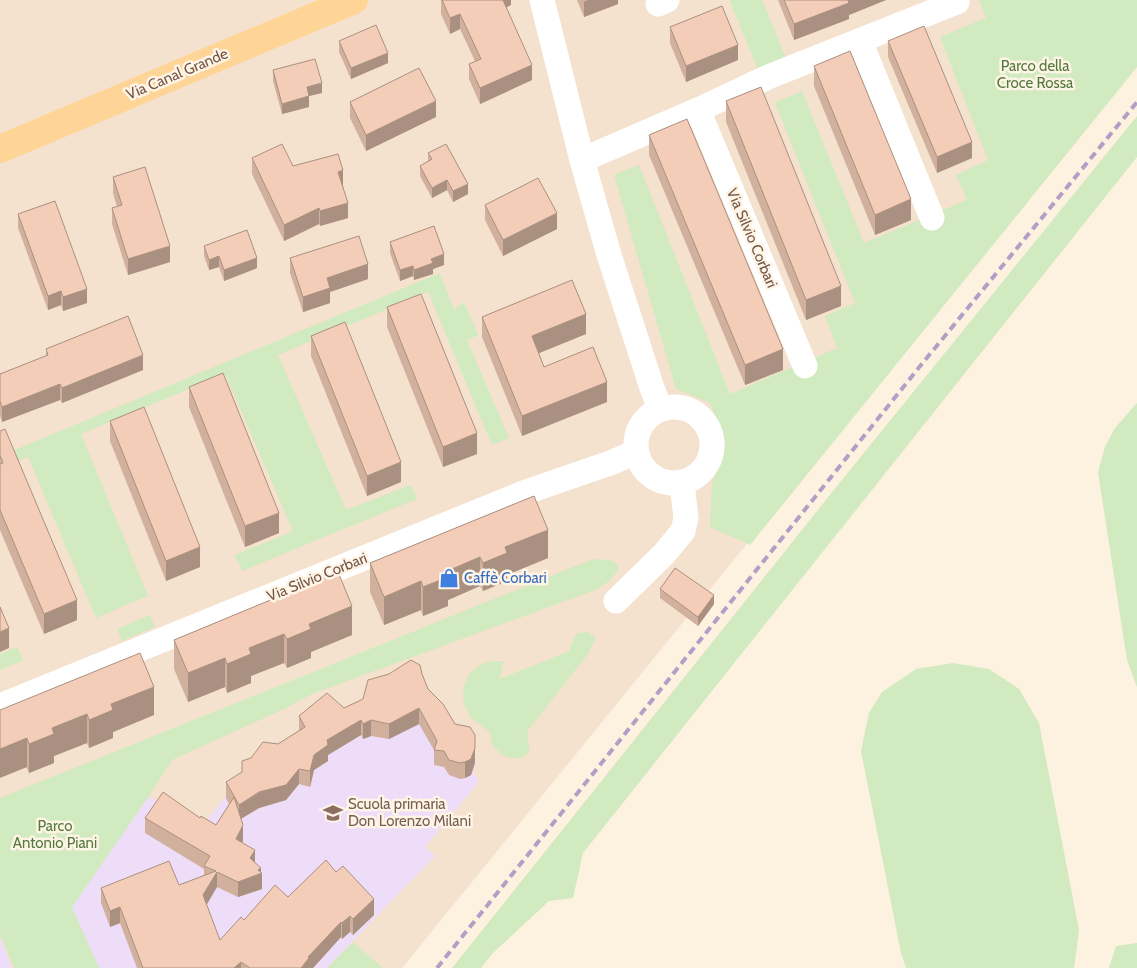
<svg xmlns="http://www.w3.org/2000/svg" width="1137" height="968" viewBox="0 0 1137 968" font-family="Cabin,sans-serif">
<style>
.residential{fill:#f5e2ce}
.education{fill:#eeddf9}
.green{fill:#d1eabf}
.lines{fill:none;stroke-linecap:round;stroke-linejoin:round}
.minor{stroke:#fff;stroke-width:25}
.major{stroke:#fed596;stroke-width:28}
.rail{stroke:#b39fc6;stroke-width:4;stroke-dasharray:8 5;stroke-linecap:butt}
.wall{fill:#d1b09d}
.shaded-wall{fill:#aa9080}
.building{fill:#f3cdb7;stroke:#aa9080}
.labels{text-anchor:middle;stroke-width:5;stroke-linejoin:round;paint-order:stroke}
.park-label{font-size:15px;fill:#527a3e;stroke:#fff5e7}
.street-label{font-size:15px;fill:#745647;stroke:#fff5e7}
.shop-label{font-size:15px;fill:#366cbe;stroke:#fff5e7;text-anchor:start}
.education-label{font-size:15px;fill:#785e54;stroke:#fff5e7;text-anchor:start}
</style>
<rect width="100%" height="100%" fill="#fdf1e0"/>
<polygon class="residential" points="0,0 1137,0 1137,64 402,968 0,968"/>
<g class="education">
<polygon points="423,689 471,742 475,750 476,763 473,773 478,778 477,784 425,847 435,856 327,968 99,968 72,907 149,796 200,829 225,797 240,788 303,742 297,731 327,707 342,721"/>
<polygon points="0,938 12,968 0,968"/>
</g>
<g class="green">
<polygon points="732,0 762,0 786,58 758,70 730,1"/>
<polygon points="979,0 1137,0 1137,67 750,545 710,527 712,483 726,444 710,403 676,389 614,175 639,165 730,394 837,348 825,316 855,303 775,103 802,91 864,243 967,200 956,175 988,160 940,37 986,18"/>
<polygon points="1137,116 1137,157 583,853 573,898 549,901 493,953 481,968 452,968 833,491"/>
<polygon points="440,273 454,309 464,302 478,335 467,340 509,438 492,445 428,292 278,355 346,510 411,485 417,499 242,571 235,555 293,531 225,374 81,434 148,596 96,618 28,457 0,468 0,456"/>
<polygon points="1137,403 1137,687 1127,660 1098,472 1105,447 1115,428"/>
<polygon points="593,559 610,560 618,564 618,571 609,581 598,589 312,694 284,709 172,760 149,796 72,907 99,968 14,968 0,934 0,798"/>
<polygon points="150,615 155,627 122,641 117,629"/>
<path d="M588,632L596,638L588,654L529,729L527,736L530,752L522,758H511L502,755L492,745L490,732C482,726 472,721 467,711C458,693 465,670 485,663C490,661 498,661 504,661L499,679L569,651L576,633Z"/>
<polygon points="17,647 23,660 0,670 0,654"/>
<polygon points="953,663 989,669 1019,689 1039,723 1079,930 1074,968 906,968 901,953 861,751 869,713 882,692 916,669"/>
<polygon points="353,942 383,968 327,968"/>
<polygon points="1137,943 1137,968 1109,968 1116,946"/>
</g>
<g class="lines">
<g class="minor">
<polyline points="542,0 582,160 609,255 652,388 660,409"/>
<polyline points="658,4 667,0"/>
<polyline points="860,41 932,218"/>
<polyline points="698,110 805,366"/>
<polyline points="582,160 698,110 768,77 957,2"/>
<circle cx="674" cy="445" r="38"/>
<polyline points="616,601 664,554 683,531 686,518 682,483"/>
<polyline points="0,706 526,492 613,462 636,452"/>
</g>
<polyline class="major" points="0,149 354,0"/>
<polyline class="rail" points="437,968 921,365 1137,102"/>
</g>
<g class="wall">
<polygon points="441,0 511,0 511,5 506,8 532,80 480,104 469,79 469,64 475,61 460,29 450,34 441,14"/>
<polygon points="577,0 618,0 618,4 584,17"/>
<polygon points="778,0 886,0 849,15 849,19 794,40"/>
<polygon points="670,27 738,60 686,82 670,43"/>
<polygon points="339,41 388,63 351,79 339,52"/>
<polygon points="888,41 972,158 937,173 888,57"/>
<polygon points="814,66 911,220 875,235 814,86"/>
<polygon points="273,70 322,93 309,96 309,107 282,114 273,81"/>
<polygon points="726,101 841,306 806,320 726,122"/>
<polygon points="350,102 436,117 366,151 350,118"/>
<polygon points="649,135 783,370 745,385 649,155"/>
<polygon points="428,153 468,194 453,202 447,190 432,198 420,176 420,166 428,161"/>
<polygon points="252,158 293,166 343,185 348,218 320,226 319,224 284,241 252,174"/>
<polygon points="113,177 170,262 128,275 112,224 112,208 117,207 113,193"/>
<polygon points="485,205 557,229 503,256 485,220"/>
<polygon points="18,214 87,303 63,311 61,305 48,310 18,228"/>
<polygon points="390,242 444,265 433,269 433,274 414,280 413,276 400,281 390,253"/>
<polygon points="204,246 257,268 224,281 219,267 209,270 204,256"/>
<polygon points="290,258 368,279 330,292 330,303 303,312 290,273"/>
<polygon points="387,307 477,454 443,467 387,327"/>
<polygon points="482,317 586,334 539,353 544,367 607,402 522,436 482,337"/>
<polygon points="311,336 401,482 367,496 311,356"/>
<polygon points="46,349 143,370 62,403 60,400 2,422 0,416 0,374 46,356"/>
<polygon points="189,387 279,533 245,547 189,407"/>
<polygon points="110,421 200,567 166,581 110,441"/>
<polygon points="0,431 77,620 44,634 0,530"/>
<polygon points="534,496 548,558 507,575 507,581 483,591 480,586 448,600 448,606 423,616 421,610 384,625 370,592 370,563"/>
<polygon points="338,572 352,635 311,652 311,658 287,668 284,663 251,676 251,683 227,693 225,687 188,702 174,669 174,640"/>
<polygon points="660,589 714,604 698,626 660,598"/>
<polygon points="422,674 428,689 475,763 471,775 465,778 460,779 449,775 444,767 434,765 434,750 419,724 389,739 371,736 363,739 361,735 328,755 328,761 314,770 310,787 299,784 286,800 259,808 241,819 243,841 242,843 261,872 262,889 238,897 217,887 206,905 220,940 244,920 288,897 374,915 353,935 350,932 342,939 341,937 313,968 137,968 120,923 110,927 101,903 101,888 179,885 204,875 204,869 145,833 145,818 200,818 216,825 229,804 226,798 226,782 242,772 251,758 278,744 299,731 299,716 344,708"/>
<polygon points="0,710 154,715 113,732 113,738 89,748 87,743 54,756 54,763 29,773"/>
</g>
<g class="shaded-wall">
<polygon points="500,0 511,0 511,5 500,10"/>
<polygon points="588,0 618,0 618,4 584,17 584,2"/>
<polygon points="848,0 886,0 849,15 849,19 794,40 794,24"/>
<polygon points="460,14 460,29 450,34 450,18"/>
<polygon points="738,45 738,60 686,82 686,66"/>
<polygon points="388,53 388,63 351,79 351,68"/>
<polygon points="532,65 532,80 480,104 480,88"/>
<polygon points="322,83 322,93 309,96 309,107 282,114 282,104 307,87"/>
<polygon points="436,101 436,117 366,151 366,135"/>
<polygon points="972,142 972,158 937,173 937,157"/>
<polygon points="343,170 343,185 338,187 338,172"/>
<polygon points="447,180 447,190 432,198 432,188"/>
<polygon points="468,184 468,194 453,202 453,191"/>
<polygon points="911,199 911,220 875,235 875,215"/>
<polygon points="348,203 348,218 320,226 320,211"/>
<polygon points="319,208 319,224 284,241 284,225"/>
<polygon points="557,213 557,229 503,256 503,240"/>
<polygon points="170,246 170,262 128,275 128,259"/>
<polygon points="444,254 444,265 433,269 433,274 414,280 414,270 431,259"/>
<polygon points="219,256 219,267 209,270 209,260"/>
<polygon points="257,258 257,268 224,281 224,270"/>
<polygon points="368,264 368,279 330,292 330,303 303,312 303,297 327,278"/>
<polygon points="413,266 413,276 400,281 400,270"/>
<polygon points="841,286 841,306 806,320 806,300"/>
<polygon points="87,289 87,303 63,311 63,297"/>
<polygon points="61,291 61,305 48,310 48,296"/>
<polygon points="586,314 586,334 532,356 532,336"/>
<polygon points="783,349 783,370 745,385 745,365"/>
<polygon points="143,355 143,370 62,403 62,388"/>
<polygon points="607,382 607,402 522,436 522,416"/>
<polygon points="60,384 60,400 2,422 2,407"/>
<polygon points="477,433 477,454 443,467 443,447"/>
<polygon points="401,462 401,482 367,496 367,476"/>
<polygon points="279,513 279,533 245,547 245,526"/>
<polygon points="548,530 548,558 507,575 507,581 483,591 483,563 505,547"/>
<polygon points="200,547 200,567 166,581 166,561"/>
<polygon points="480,557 480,586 448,600 448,606 423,616 423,587 445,572"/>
<polygon points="421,581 421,610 384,625 384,597"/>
<polygon points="714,595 714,604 698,626 698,617"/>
<polygon points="77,600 77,620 44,634 44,614"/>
<polygon points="352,606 352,635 311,652 311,658 287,668 287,639 309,624"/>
<polygon points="9,628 9,648 0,652 0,632"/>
<polygon points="284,634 284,663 251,676 251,683 227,693 227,664 249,648"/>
<polygon points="225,658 225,687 188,702 188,673"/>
<polygon points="154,687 154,715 113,732 113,738 89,748 89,720 111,704"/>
<polygon points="419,708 419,724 389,739 389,724"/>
<polygon points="87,714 87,743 54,756 54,763 29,773 29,744 52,728"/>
<polygon points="361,720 361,735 328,755 328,761 314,770 310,787 310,771 314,755 327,740"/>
<polygon points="371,720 371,736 363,739 363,724"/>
<polygon points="475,735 475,763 471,775 465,778 465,762"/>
<polygon points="27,738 27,767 0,778 0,749"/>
<polygon points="299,769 299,784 286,800 259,808 239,820 239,805"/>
<polygon points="243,825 243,841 236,855 236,839"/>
<polygon points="255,850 255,866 250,858"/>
<polygon points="261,868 261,874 262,873 262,889 238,897 238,882"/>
<polygon points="217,872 217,887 203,911 203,895"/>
<polygon points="374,899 374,915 353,935 353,919"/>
<polygon points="120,907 120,923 110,927 110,911"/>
<polygon points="350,916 350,932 342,939 342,923"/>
<polygon points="341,922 341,937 313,968 301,968 308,957"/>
<polygon points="241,962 241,968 234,968"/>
</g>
<g class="building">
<polygon points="442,0 503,0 532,65 480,88 469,64 481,59 460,14 450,18"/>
<polygon points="784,0 849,0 848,0 849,3 794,24"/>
<polygon points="722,6 738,45 686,66 670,27"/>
<polygon points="376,25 388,53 351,68 339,41"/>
<polygon points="924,26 972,142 937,157 888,41"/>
<polygon points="850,51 911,199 875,215 814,66"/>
<polygon points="315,59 322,83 307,87 309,96 282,104 273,70"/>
<polygon points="419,68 436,101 366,135 350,102"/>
<polygon points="761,87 841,286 806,300 726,101"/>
<polygon points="687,119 783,349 745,365 649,135"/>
<polygon points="282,144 293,166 338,154 343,170 338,172 348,203 320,211 319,208 284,225 252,158"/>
<polygon points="446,144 468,184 453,191 447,180 432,188 420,166 432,159 428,153"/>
<polygon points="145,167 170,246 128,259 112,208 122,205 113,177"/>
<polygon points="538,178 557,213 503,240 485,205"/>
<polygon points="55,201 87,289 63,297 61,291 48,296 18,214"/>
<polygon points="434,226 444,254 431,259 433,263 414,270 413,266 400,270 390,242"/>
<polygon points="247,230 257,258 224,270 219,256 209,260 204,246"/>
<polygon points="359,236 368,264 327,278 330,288 303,297 290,258"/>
<polygon points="572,280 586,314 532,336 544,367 593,347 607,382 522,416 482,317"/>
<polygon points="421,294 477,433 443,447 387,307"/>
<polygon points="128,316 143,355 62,388 60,384 2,407 0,401 0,374 48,355 46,349"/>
<polygon points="345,322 401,462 367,476 311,336"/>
<polygon points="223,373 279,513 245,526 189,387"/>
<polygon points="144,407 200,547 166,561 110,421"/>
<polygon points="5,429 77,600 44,614 0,510 0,464 3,463 0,455 0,431"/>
<polygon points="534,496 548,530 505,547 507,553 483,563 480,557 445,572 448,577 423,587 421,581 384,597 370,563"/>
<polygon points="675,568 714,595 698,617 660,589"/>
<polygon points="338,572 352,606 309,624 311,629 287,639 284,634 249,648 251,654 227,664 225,658 188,673 174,640"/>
<polygon points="0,607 9,628 0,632"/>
<polygon points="140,653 154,687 111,704 113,710 89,720 87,714 52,728 54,734 29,744 27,738 0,749 0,710"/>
<polygon points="411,660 420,665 422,674 428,689 443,704 455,724 470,727 475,735 475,748 471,759 465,762 460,763 449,760 444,751 434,750 437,741 419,708 389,724 371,720 363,724 361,720 327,740 328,745 314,755 310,771 299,769 286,785 259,792 239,805 226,782 242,772 242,761 251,758 263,742 278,744 305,727 299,716 327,693 344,708 363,699 368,680 389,674"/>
<polygon points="163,792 200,818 201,816 216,825 234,797 243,825 236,839 255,850 250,858 261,868 258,870 262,873 238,882 217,872 203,895 220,940 241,917 244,920 275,885 288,897 326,860 336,872 343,866 374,899 353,919 350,916 342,923 341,922 308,957 309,958 301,968 250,968 241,962 234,968 143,968 120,907 110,911 101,888 169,861 179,885 216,871 204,866 210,856 145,818"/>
</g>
<defs>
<symbol id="shop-bare" viewBox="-9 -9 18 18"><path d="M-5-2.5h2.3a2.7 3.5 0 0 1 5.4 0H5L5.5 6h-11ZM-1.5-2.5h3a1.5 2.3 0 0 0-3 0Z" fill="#3f7fe0" stroke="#fff5e7" stroke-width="2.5" paint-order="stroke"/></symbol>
<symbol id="school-bare" viewBox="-9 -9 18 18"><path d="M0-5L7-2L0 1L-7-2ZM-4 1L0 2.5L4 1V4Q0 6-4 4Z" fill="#8d6e63" stroke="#fff5e7" stroke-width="2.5" paint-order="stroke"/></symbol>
</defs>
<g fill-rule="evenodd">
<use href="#shop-bare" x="435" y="564" width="28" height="28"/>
<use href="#school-bare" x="319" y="799" width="28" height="28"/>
</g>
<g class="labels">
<g class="park-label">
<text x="1035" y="71">Parco della<tspan x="1035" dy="17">Croce Rossa</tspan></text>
<text x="55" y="831">Parco<tspan x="55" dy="17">Antonio Piani</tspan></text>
</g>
<g class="street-label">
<text transform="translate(177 74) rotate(-23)" y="5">Via Canal Grande</text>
<text transform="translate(752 238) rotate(67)" y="5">Via Silvio Corbari</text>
<text transform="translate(317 577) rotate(-22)" y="5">Via Silvio Corbari</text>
</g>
<g class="shop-label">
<text x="464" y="583">Caffè Corbari</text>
</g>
<g class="education-label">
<text x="348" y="809">Scuola primaria<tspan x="348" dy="17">Don Lorenzo Milani</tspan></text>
</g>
</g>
</svg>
